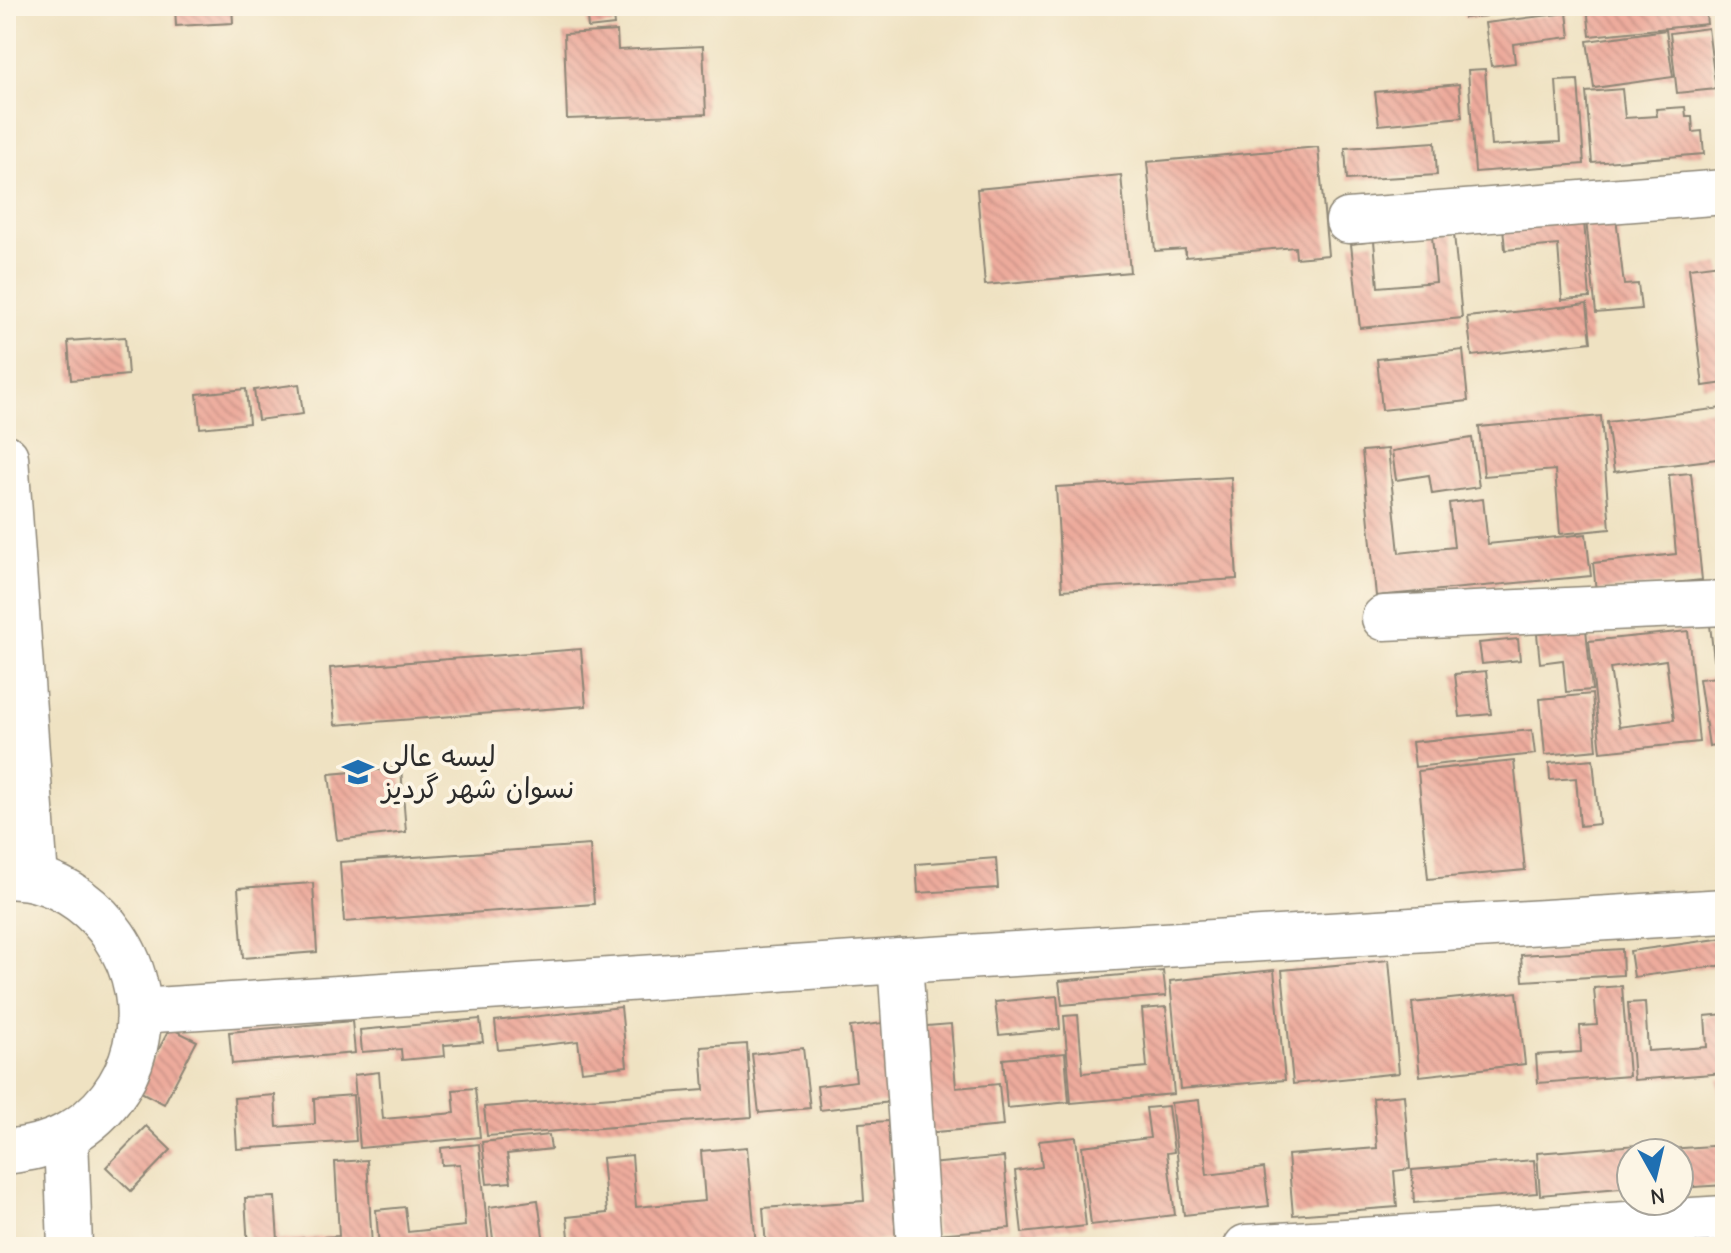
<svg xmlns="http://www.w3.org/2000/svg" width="1731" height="1253" viewBox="0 0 1731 1253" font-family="'Comic Neue','Playpen Sans Arabic',sans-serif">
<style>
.building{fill:url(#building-back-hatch);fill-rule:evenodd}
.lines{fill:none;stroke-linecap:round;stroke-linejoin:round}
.minor-casing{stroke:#8d8676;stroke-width:47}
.minor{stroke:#fff;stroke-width:44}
.labels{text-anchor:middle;stroke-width:8;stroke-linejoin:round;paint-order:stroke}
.poi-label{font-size:28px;fill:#2b2b2b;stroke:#fcf5e5;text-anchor:start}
</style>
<defs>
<pattern id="building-back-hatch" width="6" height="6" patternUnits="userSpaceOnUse" patternTransform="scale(2)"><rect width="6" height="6" fill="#edab9c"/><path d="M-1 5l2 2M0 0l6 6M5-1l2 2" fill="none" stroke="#cb9387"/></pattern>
</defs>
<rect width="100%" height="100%" fill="#fcf5e5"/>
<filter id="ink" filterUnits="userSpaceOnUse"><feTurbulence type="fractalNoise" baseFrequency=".0125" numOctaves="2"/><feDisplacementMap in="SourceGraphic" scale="16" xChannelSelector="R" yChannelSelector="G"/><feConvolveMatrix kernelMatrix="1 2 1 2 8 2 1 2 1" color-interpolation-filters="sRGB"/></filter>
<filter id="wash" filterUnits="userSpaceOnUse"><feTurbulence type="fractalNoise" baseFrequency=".006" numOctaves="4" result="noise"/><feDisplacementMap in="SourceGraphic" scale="32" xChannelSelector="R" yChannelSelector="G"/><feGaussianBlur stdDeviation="1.8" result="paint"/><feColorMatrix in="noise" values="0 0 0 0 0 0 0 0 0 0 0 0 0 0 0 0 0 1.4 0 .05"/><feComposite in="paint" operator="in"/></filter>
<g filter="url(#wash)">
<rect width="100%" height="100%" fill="#efe2c2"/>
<g id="blocks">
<g class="building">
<polygon points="175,6 232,6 233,23 176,26"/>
<polygon points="586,6 612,6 614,25 588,28"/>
<polygon points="1463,6 1486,6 1486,16 1464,18"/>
<polygon points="1587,6 1705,6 1707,24 1590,36"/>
<polygon points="1567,13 1570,37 1513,44 1515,63 1491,66 1485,23"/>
<polygon points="1708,28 1716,89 1677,93 1670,33"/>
<polygon points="1666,30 1673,77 1594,88 1587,41"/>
<polygon points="617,31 618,50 703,46 706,114 567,119 564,34"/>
<polygon points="1485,69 1491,146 1560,142 1556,81 1578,80 1584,164 1475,172 1468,70"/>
<polygon points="1459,84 1462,117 1379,125 1375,92"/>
<polygon points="1622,89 1625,118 1657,116 1656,109 1685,107 1686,116 1692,116 1693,132 1702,131 1704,154 1592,163 1586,92"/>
<polygon points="1435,142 1437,175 1347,180 1345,148"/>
<polygon points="1318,147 1328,255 1296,258 1295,247 1186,257 1185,249 1155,251 1147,162"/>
<polygon points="1121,175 1130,272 985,285 977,189"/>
<polygon points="1616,217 1624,285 1638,284 1641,309 1596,313 1586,220"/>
<polygon points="1584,221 1590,298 1562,300 1558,245 1505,250 1503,227"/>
<polygon points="1454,234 1462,318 1360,328 1351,244 1374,241 1378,287 1436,282 1432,236"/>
<polygon points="1720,264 1723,288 1725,288 1725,383 1703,386 1689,268"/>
<polygon points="1587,304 1591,342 1472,356 1467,317"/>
<polygon points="125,337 128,375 71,380 68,341"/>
<polygon points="1463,350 1468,401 1382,410 1377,359"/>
<polygon points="299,384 303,414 258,420 254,390"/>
<polygon points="246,389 249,423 200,428 197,394"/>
<polygon points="1722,408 1725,432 1725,458 1614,472 1607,422"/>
<polygon points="1601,416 1610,529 1560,534 1555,470 1484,476 1479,427"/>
<polygon points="1472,438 1479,487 1432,494 1429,475 1396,480 1392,451"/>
<polygon points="1388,449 1399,553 1454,547 1449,503 1483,499 1488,544 1586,534 1591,576 1376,596 1362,451"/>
<polygon points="1691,473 1702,580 1596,591 1593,563 1676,554 1669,475"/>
<polygon points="1231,477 1237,579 1062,590 1056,487"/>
<polygon points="1725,623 1725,657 1714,659 1710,625"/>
<polygon points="1586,629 1592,690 1566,692 1563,660 1540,663 1537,634"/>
<path d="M1688,631L1699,742L1601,752L1589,641ZM1666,660L1674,720L1619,727L1610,668Z"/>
<polygon points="1518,639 1520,660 1482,664 1479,643"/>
<polygon points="581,649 586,706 335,725 330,668"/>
<polygon points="1486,671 1491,714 1460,717 1455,674"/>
<polygon points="1725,676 1725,743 1709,746 1699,679"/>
<polygon points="1592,694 1597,750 1545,755 1540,699"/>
<polygon points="1532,730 1535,754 1415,767 1412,742"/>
<polygon points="1593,759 1599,824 1580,826 1576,778 1550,780 1549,763"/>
<polygon points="1514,761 1525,870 1428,879 1418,771"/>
<polygon points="401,768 406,832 337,840 329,774"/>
<polygon points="590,845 594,904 344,922 340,862"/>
<polygon points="996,858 998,888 918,893 916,864"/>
<polygon points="313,883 317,952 243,958 238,888"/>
<polygon points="1725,938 1725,965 1634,977 1630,951"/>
<polygon points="1622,949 1623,975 1523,981 1521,955"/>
<polygon points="1389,960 1399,1073 1293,1084 1282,970"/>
<polygon points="1274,970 1285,1080 1180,1089 1170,981"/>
<polygon points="1163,971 1166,996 1062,1005 1059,981"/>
<polygon points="1622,986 1629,1076 1538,1083 1536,1055 1581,1052 1580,1026 1597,1025 1594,988"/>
<polygon points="1517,992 1525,1064 1420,1076 1412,1003"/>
<polygon points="1057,996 1060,1029 999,1035 995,1002"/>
<polygon points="1645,1002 1648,1051 1707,1047 1705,1016 1725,1014 1725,1073 1634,1080 1628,1003"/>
<polygon points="621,1007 627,1066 582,1071 578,1041 498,1050 495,1021"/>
<polygon points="1166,1007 1174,1094 1071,1103 1064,1016 1078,1015 1083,1073 1147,1067 1142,1009"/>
<polygon points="480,1019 483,1042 444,1045 445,1056 402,1060 401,1049 362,1052 360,1030"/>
<polygon points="352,1021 355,1053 232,1064 229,1032"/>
<polygon points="882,1023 891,1102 820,1110 817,1086 856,1081 850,1027"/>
<polygon points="951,1024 956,1088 999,1084 1003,1126 925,1133 915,1027"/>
<polygon points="170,1028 197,1041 164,1104 137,1090"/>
<polygon points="747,1044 752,1117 487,1136 484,1107 704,1090 701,1047"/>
<polygon points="803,1048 810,1108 759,1113 752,1054"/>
<polygon points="1065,1053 1069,1102 1007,1108 1003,1059"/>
<polygon points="379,1072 383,1119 455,1113 453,1090 475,1088 480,1137 360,1148 354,1075"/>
<polygon points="1718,1079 1725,1079 1725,1140 1723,1140"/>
<polygon points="275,1095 277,1127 315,1124 314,1098 353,1095 356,1141 237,1149 234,1098"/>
<polygon points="1404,1095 1410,1169 1394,1171 1397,1207 1293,1215 1288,1155 1377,1148 1373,1098"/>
<polygon points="1199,1100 1207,1175 1264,1168 1269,1206 1184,1215 1171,1103"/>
<polygon points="1168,1106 1174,1152 1167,1153 1175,1215 1091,1225 1082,1146 1150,1138 1146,1108"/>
<polygon points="888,1121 896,1240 766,1247 763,1208 864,1201 859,1123"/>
<polygon points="146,1126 171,1150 131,1191 106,1167"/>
<polygon points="549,1135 551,1149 507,1154 511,1182 487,1184 482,1142"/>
<polygon points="1076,1137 1086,1226 1022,1233 1015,1171 1042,1167 1039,1141"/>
<polygon points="479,1144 489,1247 379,1247 376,1210 405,1207 408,1232 465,1226 460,1164 442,1165 441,1148"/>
<polygon points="1637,1145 1637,1153 1631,1153 1631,1187 1540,1195 1537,1153"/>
<polygon points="1725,1145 1725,1185 1679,1188 1679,1153 1641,1153 1641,1151"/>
<polygon points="747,1147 756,1246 570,1247 567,1217 607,1213 602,1158 632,1155 636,1207 705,1201 701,1151"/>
<polygon points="1004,1157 1010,1228 936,1234 930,1164"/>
<polygon points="367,1160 372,1247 248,1247 245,1198 275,1197 278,1240 339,1236 335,1162"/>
<polygon points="1534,1160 1537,1193 1414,1203 1412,1170"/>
<polygon points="538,1200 544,1243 516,1247 494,1247 489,1207"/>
<polygon points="1725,1220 1725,1244 1674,1247 1672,1226"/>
</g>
</g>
</g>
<g filter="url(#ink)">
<use href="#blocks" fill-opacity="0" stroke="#8d8676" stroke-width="2"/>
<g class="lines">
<defs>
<g id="minor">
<polyline points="1348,221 1725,192"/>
<polyline points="6,457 36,879"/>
<polyline points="1384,618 1725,603"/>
<path d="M6,876C16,877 27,877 37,880C68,888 96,909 114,936C161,1004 139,1098 65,1136C46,1146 27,1149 6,1152"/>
<polyline points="900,961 919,1247"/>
<polyline points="139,1011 900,961 1725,911"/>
<polyline points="66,1136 70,1247"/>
<polyline points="1246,1247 1725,1218"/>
</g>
</defs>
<use href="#minor" class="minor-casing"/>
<use href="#minor" class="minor"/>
</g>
</g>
<defs>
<symbol id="school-bare" viewBox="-9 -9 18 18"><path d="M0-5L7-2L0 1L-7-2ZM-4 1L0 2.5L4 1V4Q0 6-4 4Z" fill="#1f6fb2" stroke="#fcf5e5" stroke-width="2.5" paint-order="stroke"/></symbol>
</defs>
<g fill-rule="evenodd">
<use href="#school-bare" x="336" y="750" width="44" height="44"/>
</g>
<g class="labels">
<g class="poi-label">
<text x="382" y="766">لیسه عالی<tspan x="382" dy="32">نسوان شهر گردیز</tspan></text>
</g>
</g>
<rect width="1731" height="1253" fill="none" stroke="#fcf5e5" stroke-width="32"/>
<g transform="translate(1655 1177) rotate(172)"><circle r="38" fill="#fcf5e5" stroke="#a8a49b" stroke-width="2"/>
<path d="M0-6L14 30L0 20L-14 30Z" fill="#1f6fb2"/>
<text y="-12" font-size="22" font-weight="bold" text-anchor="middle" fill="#2b2b2b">N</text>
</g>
</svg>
